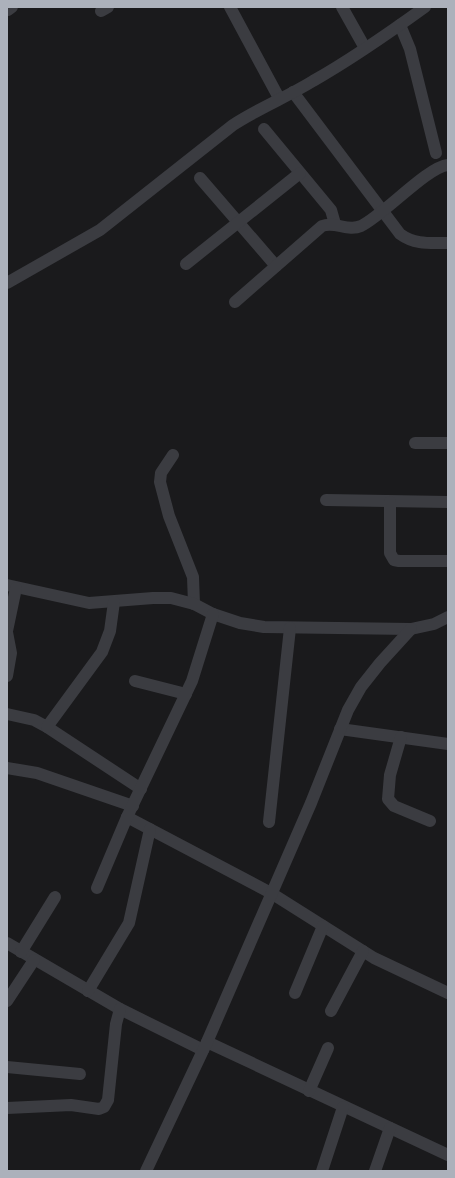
<svg xmlns="http://www.w3.org/2000/svg" width="455" height="1178" viewBox="0 0 455 1178" font-family="'DejaVu Sans',sans-serif">
<style>
.lines{fill:none;stroke-linecap:round;stroke-linejoin:round}
.minor{stroke:#3b3c41;stroke-width:12}
</style>
<rect width="100%" height="100%" fill="#1a1a1c"/>
<g class="lines">
<g class="minor">
<polyline points="230,7 279,98"/>
<polyline points="342,7 365,48"/>
<polyline points="8,10 12,7"/>
<polyline points="101,11 108,7"/>
<polyline points="400,25 410,49 436,153"/>
<path d="M293,92L400,234C415,245 430,243 448,243"/>
<polyline points="264,129 331,210 335,224"/>
<polyline points="200,178 276,266"/>
<polyline points="186,264 300,173"/>
<path d="M7,283L100,230L233,125C259,108 287,97 313,81C352,59 389,33 425,7"/>
<path d="M235,302L322,226C335,221 348,232 361,226C385,214 427,167 448,165"/>
<polyline points="415,443 448,443"/>
<polyline points="173,455 161,473 160,482 169,516 193,577 194,604"/>
<polyline points="326,500 448,502"/>
<polyline points="390,502 390,553 394,560 399,561 448,561"/>
<polyline points="7,585 89,603 153,598 171,598 194,604 213,614 240,623 264,627 411,629 434,624 448,617"/>
<polyline points="7,631 16,588"/>
<polyline points="7,632 11,653 7,676"/>
<polyline points="135,681 186,694"/>
<polyline points="7,714 34,720 47,727 141,789"/>
<polyline points="47,727 102,652 110,631 114,602"/>
<polyline points="340,729 448,744"/>
<polyline points="401,737 390,775 388,799 394,806 430,821"/>
<polyline points="7,768 37,773 133,806"/>
<polyline points="127,817 271,893 374,958 448,993"/>
<polyline points="269,822 290,628"/>
<polyline points="97,888 127,817 192,681 213,614"/>
<polyline points="7,943 120,1009 203,1050"/>
<polyline points="21,952 55,897"/>
<polyline points="88,991 129,923 150,829"/>
<polyline points="295,993 323,926"/>
<polyline points="7,1001 34,960"/>
<polyline points="331,1011 363,951"/>
<polyline points="207,1042 448,1155"/>
<polyline points="7,1067 80,1074"/>
<polyline points="309,1091 328,1048"/>
<polyline points="7,1108 71,1105 99,1109 104,1107 108,1100 116,1024 120,1009"/>
<polyline points="146,1171 207,1042 311,803 348,710 361,687 380,663 411,629"/>
<polyline points="322,1171 343,1107"/>
<polyline points="375,1171 390,1128"/>
</g>
</g>
<rect width="455" height="1178" fill="none" stroke="#acb1bb" stroke-width="16"/>
</svg>
